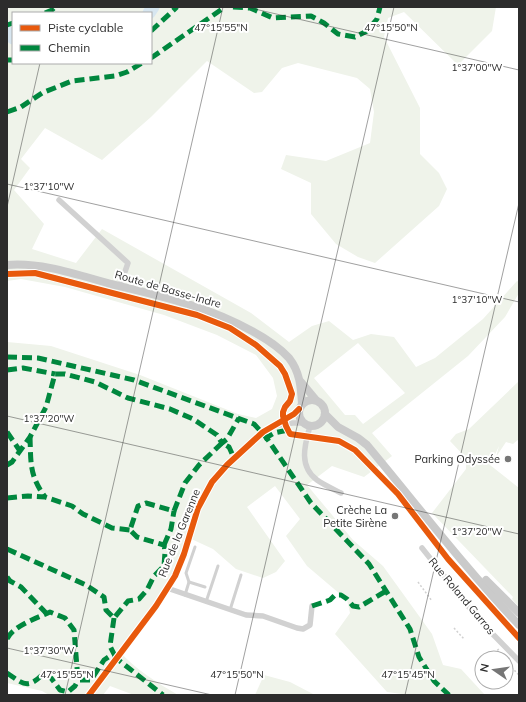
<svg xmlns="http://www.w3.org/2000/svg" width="526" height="702" viewBox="0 0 526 702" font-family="Mulish,sans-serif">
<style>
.green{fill:#eff3ea;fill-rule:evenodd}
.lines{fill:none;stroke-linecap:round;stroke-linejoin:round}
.river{stroke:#d7e6f0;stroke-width:13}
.path{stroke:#d1d1d1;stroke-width:1.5;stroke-dasharray:2 2;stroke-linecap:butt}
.lane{stroke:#d1d1d1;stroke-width:3}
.street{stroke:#d1d1d1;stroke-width:5.5}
.secondary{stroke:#cacaca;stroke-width:8}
.quiet{stroke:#00873e;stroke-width:5;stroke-dasharray:10 5;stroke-linecap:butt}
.cycleway-casing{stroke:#fff;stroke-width:8}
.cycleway{stroke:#e8590c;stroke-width:6}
.ticks{fill:none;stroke:#2c2c2c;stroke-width:1;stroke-opacity:0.45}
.poi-dot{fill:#767676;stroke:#fff;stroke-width:1.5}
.labels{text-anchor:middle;stroke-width:4;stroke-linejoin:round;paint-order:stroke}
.street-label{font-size:11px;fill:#2c2c2c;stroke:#fff}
.poi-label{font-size:11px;fill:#2c2c2c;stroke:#fff;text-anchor:end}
.ticks-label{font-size:10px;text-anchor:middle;fill:#2c2c2c;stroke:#fff;stroke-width:4;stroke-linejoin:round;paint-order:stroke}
</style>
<rect width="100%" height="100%" fill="#fff"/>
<g class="green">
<path d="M7,7H496L492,31L458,65L404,12L388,18L384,37L420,108V154L439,173L447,189L439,206L375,263L358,257L336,244L311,214V183L281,169L286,155L326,161L370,143L374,112L370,89L357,78L298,63L282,68L262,92L254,93L207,61L151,117L102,160L45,128L21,159L30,168L14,190L44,224L32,249L76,263L102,229L251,313L289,342L312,326L329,321L353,340L371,334L394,337L416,367L435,358L483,319L517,281L519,282V293L505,317L468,356L372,433L392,456L364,477L332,466L307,485L353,540L383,566L432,634L443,665L461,669L485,695H410L387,692L335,634L350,613L347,600L307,566L286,536L300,519L275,486L247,507L285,561L276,572L263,578L236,569L213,549L187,537L166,588L118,650C135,669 156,682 178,695H134L110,686L103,695H49L42,691L7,683V342L51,346L140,375L238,414L256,418L272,409L277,396L273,378L256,355L217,335L164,315L65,287L21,279L7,281ZM13,13H151V63H13ZM358,343L405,393L363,424L355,415H345L314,378Z"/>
<polygon points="519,381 519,432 518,434 519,435 519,439 513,444 506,442 496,457 499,446 490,465 519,488 519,607 512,599 513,597 432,513 466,469 466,458 450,441 456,434 469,429"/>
<polygon points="264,675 290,682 315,695 255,695"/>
</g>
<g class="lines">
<g class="river">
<polyline points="149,13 153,7"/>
<polyline points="7,32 13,38"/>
</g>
<g class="path">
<polyline points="418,582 432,601"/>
<polyline points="454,628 464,639"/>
<polyline points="488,658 499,649"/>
<polyline points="507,658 506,662 519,675"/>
<polyline points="481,664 482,663"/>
</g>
<g class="lane">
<polyline points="189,582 186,573 195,547"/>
<polyline points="185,595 189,582 205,587"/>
<polyline points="206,602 218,566"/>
<polyline points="230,610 241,575"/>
</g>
<g class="street">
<polyline points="59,200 128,263 120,286"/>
<polyline points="278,425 293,423 304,423"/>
<path d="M310,426C305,444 298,466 317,480C324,485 333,489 341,493"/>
<polyline points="422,548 480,621 519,661"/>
<polyline points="167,588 246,615 263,616 297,628 303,629 310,625 312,606"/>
<polyline points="89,695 156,606 175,576 184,554 198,508 212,482 227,465 263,432 294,414 299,409"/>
</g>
<g class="secondary">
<path d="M7,265C42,262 78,275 111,284C161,296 207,306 252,331C265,338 279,347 289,358C300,372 301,387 302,404"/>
<polyline points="301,382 316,400"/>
<circle cx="312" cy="413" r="13"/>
<path d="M325,414L338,427L358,438L367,445C417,505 465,568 519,625"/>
<polyline points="486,580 519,613"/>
</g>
<g class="quiet">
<polyline points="233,7 250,8 273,18 311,16 324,23 338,34 355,37 367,31 377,19 380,7"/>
<polyline points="45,13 52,10 55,7"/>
<polyline points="7,25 13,23"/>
<polyline points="151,31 177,7"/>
<polyline points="151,58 225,7"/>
<polyline points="7,60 13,60"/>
<polyline points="7,112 21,107 42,93 72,81 115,76 127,72 142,63"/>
<polyline points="7,357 38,358 134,380 254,424 266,437 311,503 369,564 410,629 419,657 434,681 449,695"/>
<polyline points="7,370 23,368 55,374"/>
<polyline points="7,432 20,451"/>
<path d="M30,437C31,462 29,475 45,497"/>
<polyline points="264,439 274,433 288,430"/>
<polyline points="7,465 12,462 30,437 46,407 55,374 65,374 95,382 128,398 170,409 193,419 217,435 222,443 227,439 239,418"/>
<polyline points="7,498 28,496 45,497 72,506 83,514 112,528 130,530"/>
<polyline points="164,545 171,529 174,511"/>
<polyline points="7,549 86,585 104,597 106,610 114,618 128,601 139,599 147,590 154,576 164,566 165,552 164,545 137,537 130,530 138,506 146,503 174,511 185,483 199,465 222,443 229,447 234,458"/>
<polyline points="7,577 10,581 21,587 47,614"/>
<polyline points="312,606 330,600 335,595 341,595 347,599 353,606 359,607 386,591"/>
<polyline points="114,618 110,646 116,658"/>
<path d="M7,639C13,626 37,618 50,612L65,618L74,630L78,680H91L104,660L110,656L116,658L163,695"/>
<path d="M7,673C22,683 27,690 42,675L51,678L60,690L68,692L75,686L78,680"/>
</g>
<defs>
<g id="cycleway">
<polyline points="7,274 35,273 197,315 230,328 256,345 280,366 285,374 292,394 290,401 285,407 283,412 283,416 286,426 290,434 339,441 355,450 398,494 448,559 519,638"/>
<polyline points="89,695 156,606 175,576 184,554 198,508 212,482 227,465 263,432 294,414 299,409"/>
</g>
</defs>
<use href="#cycleway" class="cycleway-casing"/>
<use href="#cycleway" class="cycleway"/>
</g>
<path class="ticks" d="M246,7L519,70M52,13L53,7M7,184L519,302M7,207L40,63M7,416L519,534M7,648L212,695M65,695L223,7M235,695L394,7M405,695L519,203"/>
<g class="poi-dot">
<circle cx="508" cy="459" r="4"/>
<circle cx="395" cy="516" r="4"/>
</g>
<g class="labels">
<g class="street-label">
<text transform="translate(168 289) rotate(16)" y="4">Route de Basse-Indre</text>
<text transform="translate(179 533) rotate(-68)" y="4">Rue de la Garenne</text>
<text transform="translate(462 596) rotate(50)" y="4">Rue Roland Garros</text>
</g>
<g class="poi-label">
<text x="500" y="463">Parking Odyssée</text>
<text x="387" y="514">Crèche La<tspan x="387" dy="13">Petite Sirène</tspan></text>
</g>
</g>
<g class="ticks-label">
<text x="221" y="31">47°15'55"N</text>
<text x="391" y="31">47°15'50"N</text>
<text x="477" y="71">1°37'00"W</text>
<text x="49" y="190">1°37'10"W</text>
<text x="477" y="303">1°37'10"W</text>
<text x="49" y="422">1°37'20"W</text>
<text x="477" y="535">1°37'20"W</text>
<text x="49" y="654">1°37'30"W</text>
<text x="67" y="678">47°15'55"N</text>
<text x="237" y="678">47°15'50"N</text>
<text x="408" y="678">47°15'45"N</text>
</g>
<rect width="526" height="702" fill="none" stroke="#2c2c2c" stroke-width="16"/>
<rect x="12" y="12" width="140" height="52" fill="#ffffff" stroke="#ababab"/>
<rect x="20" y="25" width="20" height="6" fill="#e8590c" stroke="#ababab"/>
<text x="48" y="32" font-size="12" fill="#2c2c2c">Piste cyclable</text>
<rect x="20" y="45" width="20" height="6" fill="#00873e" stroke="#ababab"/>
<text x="48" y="52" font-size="12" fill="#2c2c2c">Chemin</text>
<g transform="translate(494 670) rotate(283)"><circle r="19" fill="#ffffff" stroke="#ababab"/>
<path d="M0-3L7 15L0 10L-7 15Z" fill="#767676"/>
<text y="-6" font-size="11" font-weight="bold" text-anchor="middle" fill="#2c2c2c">N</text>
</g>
</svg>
